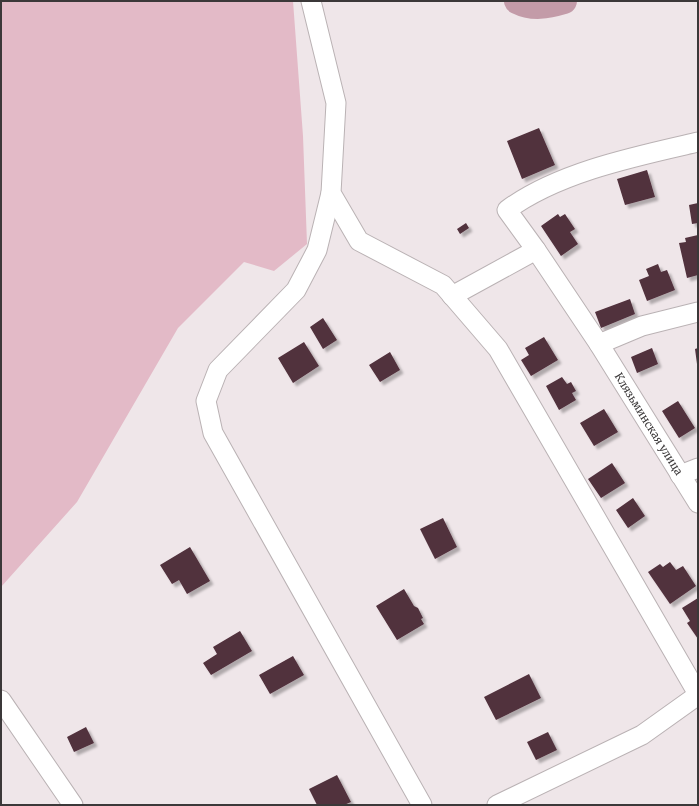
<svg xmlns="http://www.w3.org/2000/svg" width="699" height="806" viewBox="0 0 699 806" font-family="Merriweather,serif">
<defs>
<filter id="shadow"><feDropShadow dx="3.5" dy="3.5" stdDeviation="1" flood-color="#0004"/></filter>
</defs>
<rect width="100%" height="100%" fill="#efe6e9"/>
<path fill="#e3bac7" d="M1,1h292l10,135 4,108 -33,27 -30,-9 -66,66 -101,174 -76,85z"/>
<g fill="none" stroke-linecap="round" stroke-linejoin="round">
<path stroke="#c39ba8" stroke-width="26" d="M517,1c16,8 30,5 47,0"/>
</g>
<path fill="#51303c" filter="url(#shadow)" d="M539,128l16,37 -33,14 -15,-38z
M647,170l8,27 -30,8 -8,-26z
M698,203v20l-6,1 -3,-19z
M558,214l2,3 5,-3 10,15 -5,3 8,12 -17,12 -20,-30z
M466,223l3,5 -9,6 -3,-5z
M698,235v40l-11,3 -8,-35 7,-1 -1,-4z
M658,264l3,8 6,-2 8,20 -28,11 -8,-21 10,-4 -3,-7z
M630,299l5,15 -34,14 -6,-16z
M323,318l14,22 -14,9 -13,-22z
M544,337l14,23 -27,16 -10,-16 8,-5 -4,-7z
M304,342l15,24 -26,17 -15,-25z
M652,348l6,16 -21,9 -6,-16z
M698,348v16h-1l-2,-15z
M390,352l10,18 -20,12 -11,-17z
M562,377l5,7 4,-2 5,9 -4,2 4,7 -17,10 -13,-24z
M678,401l17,27 -16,10 -17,-27z
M604,409l14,23 -24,14 -14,-23z
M612,463l13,20 -24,15 -13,-19z
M633,498l12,18 -17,12 -12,-18z
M443,518l14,29 -22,12 -15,-30z
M190,547l20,34 -23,13 -8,-14 -7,4 -12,-19z
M670,562l6,8 7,-4 13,20 -26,18 -22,-32 12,-8 3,3z
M404,589l10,17 4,2 5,10 -2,1 3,5 -27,16 -21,-34z
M698,598v41l-11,-16 3,-2 -8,-13z
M240,631l12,20 -41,24 -8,-12 14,-9 -4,-7z
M293,656l11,19 -34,19 -11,-19z
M529,674l12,24 -45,22 -12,-23z
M86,727l8,16 -20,9 -7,-15z
M548,732l9,18 -21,10 -9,-18z
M337,775l14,27 -7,3h-27l-8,-16z"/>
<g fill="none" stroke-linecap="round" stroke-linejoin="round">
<defs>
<g id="minor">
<path d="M311,1l25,102 -5,90 28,48 84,44 55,64 200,345"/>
<path d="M331,193l-14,57 -21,40 -78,80 -12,31 7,32 209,372"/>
<path d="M536,250l-29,-40c51,-38 130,-54 191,-68"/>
<path id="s1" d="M452,296l84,-46 63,94 99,159"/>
<path d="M599,344l43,-18 56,-14"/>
<path d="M680,475l18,-7"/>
<path d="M1,700l72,105"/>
<path d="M497,805l145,-70 56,-40"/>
</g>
</defs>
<use href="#minor" stroke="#bab2b4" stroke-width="21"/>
<use href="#minor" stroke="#fff" stroke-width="19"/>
</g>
<g text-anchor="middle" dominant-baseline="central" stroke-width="4" stroke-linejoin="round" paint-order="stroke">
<g font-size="11" fill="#3b3839" stroke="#fcf3f6">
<text stroke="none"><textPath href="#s1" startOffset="303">Клязьминская улица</textPath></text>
</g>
</g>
<rect width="699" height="806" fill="none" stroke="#3b3839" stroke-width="4"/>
</svg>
